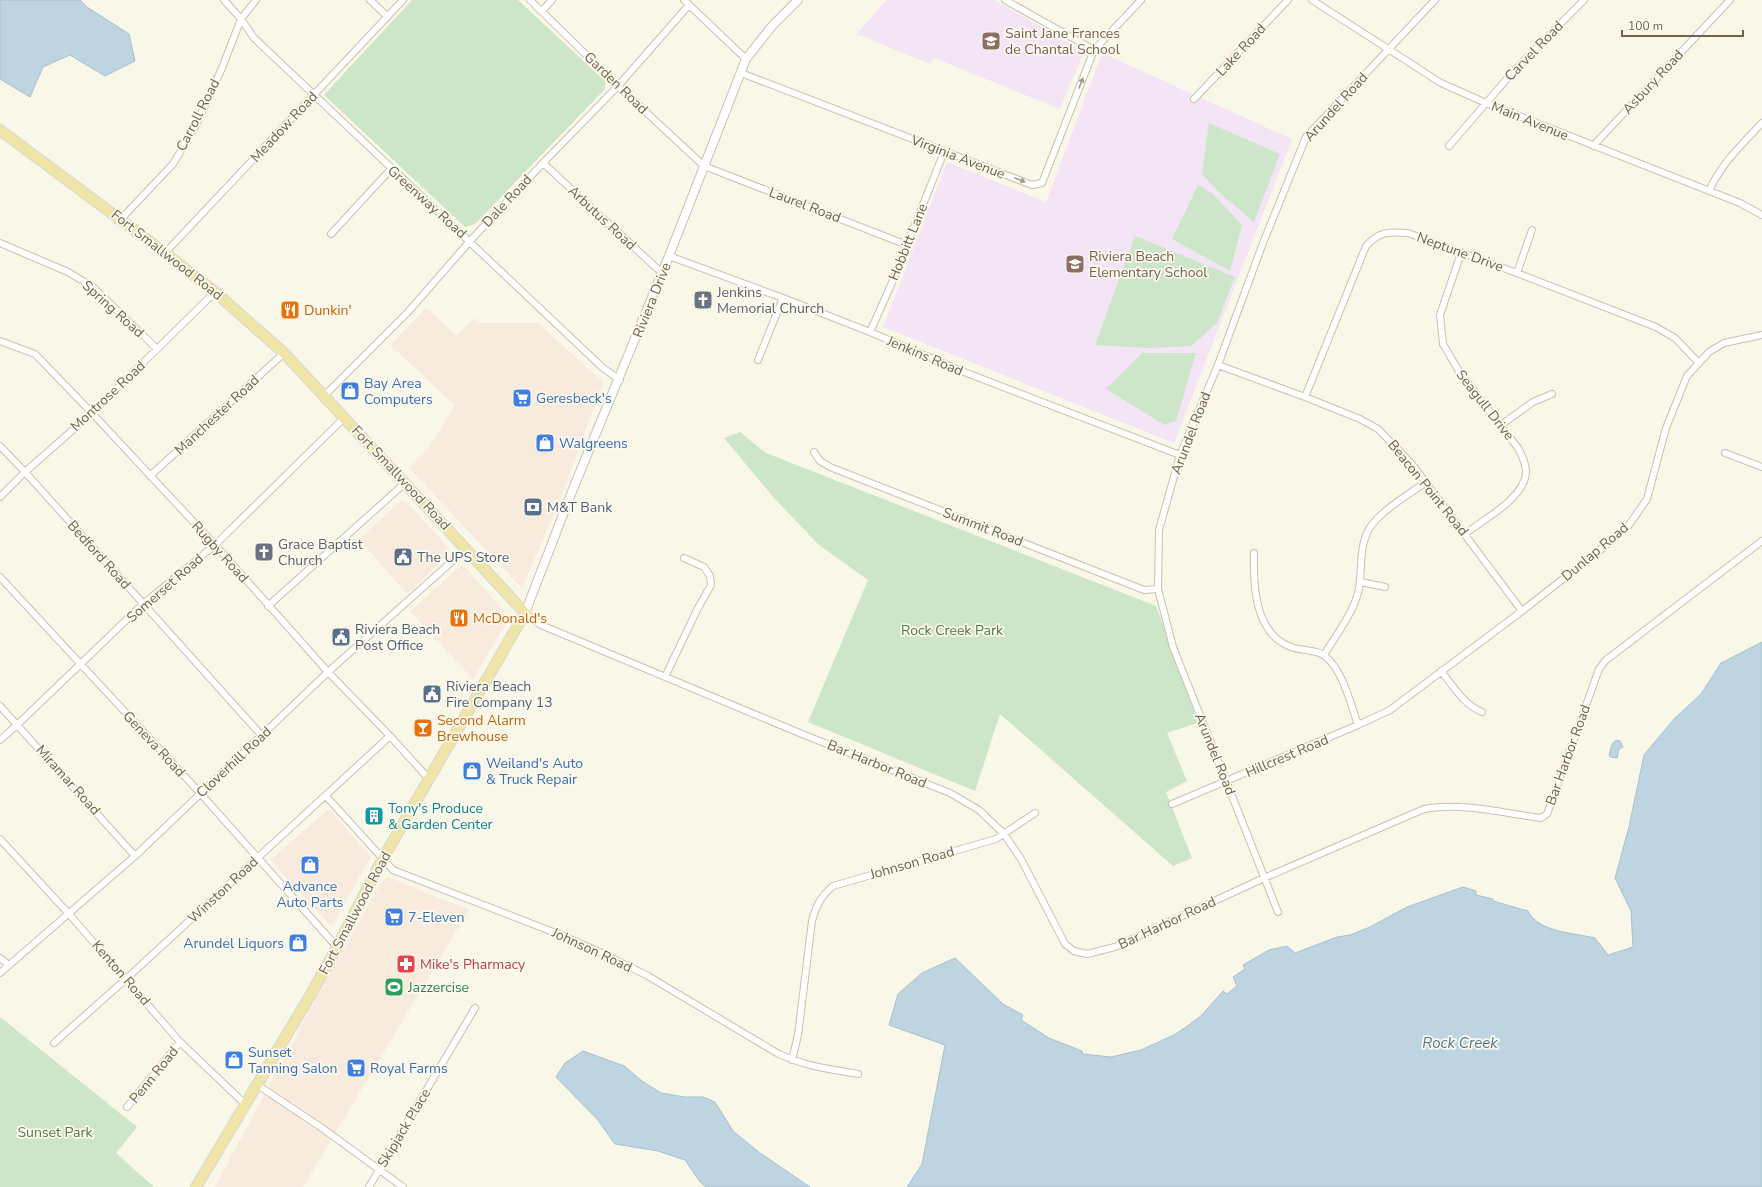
<svg xmlns="http://www.w3.org/2000/svg" width="1762" height="1187" viewBox="0 0 1762 1187" font-family="'Nunito Sans',sans-serif">
<rect width="100%" height="100%" fill="#f9f7e8"/>
<path fill="#f8ebdd" d="M426,308l31,28 17,-18 6,5h58l65,59 -39,108 -42,98 -113,-120 20,-20 26,-43 -65,-60z
M400,501l6,1 41,44 1,4 -2,7 -39,37 -48,-55z
M461,566l4,1 38,43 5,10 -35,59 -63,-68z
M329,809l42,48 -40,69 -61,-66z
M388,877l81,33 -166,277h-88l117,-218 50,-88z"/>
<path fill="#f3e4f6" d="M886,0h108l85,49 3,8 -22,52 -126,-51 -4,6 -73,-30z
M1102,53l190,86 -118,304 -291,-116 64,-165 99,40z"/>
<path fill="#cde5c8" d="M412,0h106l87,81v8l-130,135 -10,3 -141,-132z
M1209,123l71,31 -26,68 -32,-27 -20,-21z
M1198,185l15,9 29,31 -12,46 -58,-32z
M1135,236l100,41 -18,46 -26,23 -42,2 -54,-3z
M1142,353h54l-20,68 -11,4 -59,-36z
M740,432l26,21 390,153 44,116 -33,11 20,48 -21,11 26,66 -19,8 -173,-152 -25,77 -167,-69 60,-142 -49,-35 -45,-47 -50,-60z
M0,1017l137,110 -21,26 38,34h-154z"/>
<path fill="#bfd4e1" stroke="#a6c1d1" d="M0,0h80l7,7 42,27 6,27 -30,15 -35,-21 -27,12 -13,30 -30,-18z
M1762,642v545h-855l15,-23 23,-119 -56,-20 9,-31 24,-21 33,-15 48,46 20,11 -2,5 28,18 33,13 1,3 28,3 30,-7 33,-15 12,-8 15,-11 22,-25 4,3 10,-8 -4,-9 12,-8 -2,-4 26,-15 18,-4 8,7 42,-16 13,-2 20,-8 37,-20 56,-20 13,4v4l17,4v2l35,10c10,21 46,22 67,27l13,17 25,-8 -2,-36 -16,-33 14,-51 15,-72 30,-36 27,-25 20,-31z
M1616,740l4,1 3,6 -4,2 -2,9 -7,-1 -1,-2 3,-11z
M583,1051l41,15 18,15 19,12 24,4h18l12,5 18,29 27,22 50,34h-104l-6,-5 -15,-22 -27,-9 -43,-7 -18,-25 -41,-42 9,-14z"/>
<g fill="none" stroke-linecap="round" stroke-linejoin="round">
<defs>
<path id="minor" d="M224,0l17,19 13,19 349,330 17,12
M370,0l17,16
M530,0l88,86 86,80 203,79
M684,0l62,59
M1005,0l89,50
M1312,0l129,83 45,20 254,100 22,12
M542,11l10,-11
M741,73l291,112 10,-2 52,-133 47,-50
M1194,99l94,-99
M1449,146l63,-73 72,-73
M1593,146l137,-146
M543,163l119,110
M1709,191c12,-27 33,-47 53,-68
M121,219l52,-55 22,-37 27,-59 19,-49 15,-19
M331,234l60,-65
M0,243l68,29 25,15 64,62
M165,253l238,-253
M1461,253l-21,62 3,29 17,29 58,75c4,8 8,15 8,24 -1,26 -42,47 -61,62
M669,256l114,42 87,34 89,38 221,85
M1517,273l15,-43
M870,332l21,-47 53,-133
M0,341l35,13 57,59 123,132 113,127 62,64 39,43
M758,360l25,-62
M1218,365l87,32 55,22 18,10 33,34 111,148
M324,396l84,-84 62,-71 73,-78 75,-77 71,-81
M1305,397l61,-151c14,-15 22,-14 42,-13l109,40 139,54 19,11 23,24
M1501,425l32,-23 19,-8
M0,446l25,26 237,264
M814,452l6,9 10,6 314,123 14,-1
M1725,453l37,14
M150,476l134,-123
M0,497l25,-25 67,-59 123,-121
M1254,553c-1,33 1,81 37,94 10,4 27,2 35,10 17,14 25,48 32,68
M0,577l201,217 136,153
M1361,582l24,5
M268,606l137,-123
M525,613l16,12 261,109 148,59 29,17 25,24 17,25 44,85 9,7 13,3 28,-7 149,-69 160,-69c39,-7 78,4 117,9l6,-4 52,-145 7,-9 156,-119
M1324,655c12,-20 28,-40 34,-62 5,-20 0,-45 11,-64 11,-18 39,-34 57,-47
M1441,671c12,15 22,33 41,41
M665,677l33,-69 13,-23 -1,-9 -6,-9 -20,-9
M0,706l135,150
M0,740l18,-16 125,-120 72,-59 130,-128
M326,796l67,74 168,65 43,19 44,22 129,77c26,13 53,16 81,21
M1172,804l186,-79 32,-15 132,-99 82,-64 25,-22 18,-26 19,-71 21,-52 22,-24 15,-9 38,-8
M0,839l69,75 111,128 65,62
M1278,912l-105,-265 -15,-58 1,-59 21,-75 38,-90 45,-122 43,-106 129,-137
M0,958l9,7
M0,973l135,-117 193,-184 138,-123
M54,1043l72,-64 264,-243
M792,1060l6,-25 14,-114c4,-15 9,-25 21,-35l163,-47 39,-26
M256,1084l66,44 81,59
M127,1107l53,-65
M369,1187l106,-179"/>
<path id="tertiary" d="M525,613l48,-124 96,-233 77,-197 26,-33 26,-26"/>
<path id="primary" d="M0,130l165,123 50,39 69,61 241,260 -143,247 -45,87 -27,49 -114,191"/>
</defs>
<use href="#minor" stroke="#cac1af" stroke-width="8"/>
<use href="#tertiary" stroke="#cac1af" stroke-width="10"/>
<use href="#primary" stroke="#dad6d1" stroke-width="12"/>
<use href="#minor" stroke="#fff" stroke-width="6"/>
<use href="#tertiary" stroke="#fff" stroke-width="8"/>
<use href="#primary" stroke="#efe5a9" stroke-width="10"/>
</g>
<defs><path id="oneway-solid" d="M-6-.8H1V-3.2L6.5 0L1 3.2V.8H-6Z"/></defs>
<g fill="#a2998d">
<use href="#oneway-solid" transform="translate(1081 83) rotate(-69)"/>
<use href="#oneway-solid" transform="translate(1020 180) rotate(21)"/>
</g>
<defs>
<symbol id="school-square" viewBox="-11 -11 22 22"><rect x="-9" y="-9" width="18" height="18" rx="4" fill="#8d6e63" stroke="#fdfaee"/><path d="M0-5L7-2L0 1L-7-2ZM-4 1L0 2.5L4 1V4Q0 6-4 4Z" fill="#fff"/></symbol>
<symbol id="church-square" viewBox="-11 -11 22 22"><rect x="-9" y="-9" width="18" height="18" rx="4" fill="#6b7280" stroke="#fdfaee"/><path d="M-1.2-6h2.4v3.5h3.3v2.4h-3.3V6h-2.4V-.1h-3.3v-2.4h3.3Z" fill="#fff"/></symbol>
<symbol id="restaurant-square" viewBox="-11 -11 22 22"><rect x="-9" y="-9" width="18" height="18" rx="4" fill="#e8710a" stroke="#fdfaee"/><path d="M-5-6h1v4h1v-4h1v4h1v-4h1v5L-1.5 .5V6h-2V.5L-5-1ZM5-6V6H3V1.5H1.5Q1.5-4 5-6Z" fill="#fff"/></symbol>
<symbol id="shop-square" viewBox="-11 -11 22 22"><rect x="-9" y="-9" width="18" height="18" rx="4" fill="#3f7fe0" stroke="#fdfaee"/><path d="M-5-2.5h2.3a2.7 3.5 0 0 1 5.4 0H5L5.5 6h-11ZM-1.5-2.5h3a1.5 2.3 0 0 0-3 0Z" fill="#fff"/></symbol>
<symbol id="supermarket-square" viewBox="-11 -11 22 22"><rect x="-9" y="-9" width="18" height="18" rx="4" fill="#3f7fe0" stroke="#fdfaee"/><path d="M-6-5.5h2.5l.6 2H6L4.5 2H-2.5L-4.4-4H-6ZM-1.5 3.2a1.3 1.3 0 1 0 .1 0ZM3 3.2a1.3 1.3 0 1 0 .1 0Z" fill="#fff"/></symbol>
<symbol id="bank-square" viewBox="-11 -11 22 22"><rect x="-9" y="-9" width="18" height="18" rx="4" fill="#5c6f8a" stroke="#fdfaee"/><path d="M-6-4H6V4H-6ZM0-2.3a2.3 2.3 0 1 0 0 4.6a2.3 2.3 0 1 0 0-4.6Z" fill="#fff"/></symbol>
<symbol id="civic-square" viewBox="-11 -11 22 22"><rect x="-9" y="-9" width="18" height="18" rx="4" fill="#5c6f8a" stroke="#fdfaee"/><path d="M-.6-6.5H3V-4.5H.6V-3L4-1V1h2V6H-6V1h2V-1L-.6-3ZM-1.2 2.5V6h2.4V2.5Z" fill="#fff"/></symbol>
<symbol id="bar-square" viewBox="-11 -11 22 22"><rect x="-9" y="-9" width="18" height="18" rx="4" fill="#e8710a" stroke="#fdfaee"/><path d="M-6-5H6L.8 .8V4.5H3.5V6h-7V4.5H-.8V.8Z" fill="#fff"/></symbol>
<symbol id="building-square" viewBox="-11 -11 22 22"><rect x="-9" y="-9" width="18" height="18" rx="4" fill="#0f9aa8" stroke="#fdfaee"/><path d="M-4-6H4V6H1V3H-1V6H-4ZM-2.5-4.3h1.7v1.8h-1.7ZM.8-4.3h1.7v1.8H.8ZM-2.5-1h1.7V.8h-1.7ZM.8-1h1.7V.8H.8Z" fill="#fff"/></symbol>
<symbol id="pharmacy-square" viewBox="-11 -11 22 22"><rect x="-9" y="-9" width="18" height="18" rx="4" fill="#e0444e" stroke="#fdfaee"/><path d="M-2-6h4v4h4v4h-4v4h-4v-4h-4v-4h4Z" fill="#fff"/></symbol>
<symbol id="stadium-square" viewBox="-11 -11 22 22"><rect x="-9" y="-9" width="18" height="18" rx="4" fill="#2e9e5b" stroke="#fdfaee"/><path d="M0-5a6.5 5 0 1 0 0 10a6.5 5 0 1 0 0-10ZM-3.5-1.8h7v3.6h-7Z" fill="#fff"/></symbol>
</defs>
<g fill-rule="evenodd">
<use href="#school-square" x="980" y="30" width="22" height="22"/>
<use href="#school-square" x="1064" y="253" width="22" height="22"/>
<use href="#church-square" x="692" y="289" width="22" height="22"/>
<use href="#restaurant-square" x="279" y="299" width="22" height="22"/>
<use href="#shop-square" x="339" y="380" width="22" height="22"/>
<use href="#supermarket-square" x="511" y="387" width="22" height="22"/>
<use href="#shop-square" x="534" y="432" width="22" height="22"/>
<use href="#bank-square" x="522" y="496" width="22" height="22"/>
<use href="#church-square" x="253" y="541" width="22" height="22"/>
<use href="#civic-square" x="392" y="546" width="22" height="22"/>
<use href="#restaurant-square" x="448" y="607" width="22" height="22"/>
<use href="#civic-square" x="330" y="626" width="22" height="22"/>
<use href="#civic-square" x="421" y="683" width="22" height="22"/>
<use href="#bar-square" x="412" y="717" width="22" height="22"/>
<use href="#shop-square" x="461" y="760" width="22" height="22"/>
<use href="#building-square" x="363" y="805" width="22" height="22"/>
<use href="#shop-square" x="299" y="854" width="22" height="22"/>
<use href="#supermarket-square" x="383" y="906" width="22" height="22"/>
<use href="#shop-square" x="287" y="932" width="22" height="22"/>
<use href="#pharmacy-square" x="395" y="953" width="22" height="22"/>
<use href="#stadium-square" x="383" y="976" width="22" height="22"/>
<use href="#shop-square" x="223" y="1049" width="22" height="22"/>
<use href="#supermarket-square" x="345" y="1057" width="22" height="22"/>
</g>
<g text-anchor="middle" dominant-baseline="central" stroke-width="3.5" stroke-linejoin="round" paint-order="stroke">
<g font-size="14" fill="#785e54" stroke="#fdfaee" text-anchor="start">
<text x="1005" y="33">Saint Jane Frances<tspan x="1005" dy="16">de Chantal School</tspan></text>
<text x="1089" y="256">Riviera Beach<tspan x="1089" dy="16">Elementary School</tspan></text>
</g>
<g font-size="14" fill="#70624f" stroke="#fdfaee">
<text transform="translate(1241 50) rotate(-47)">Lake Road</text>
<text transform="translate(1534 51) rotate(-46)">Carvel Road</text>
<text transform="translate(1653 82) rotate(-47)">Asbury Road</text>
<text transform="translate(616 83) rotate(44)">Garden Road</text>
<text transform="translate(1336 107) rotate(-48)">Arundel Road</text>
<text transform="translate(198 115) rotate(-63)">Carroll Road</text>
<text transform="translate(1530 121) rotate(22)">Main Avenue</text>
<text transform="translate(284 127) rotate(-47)">Meadow Road</text>
<text transform="translate(958 157) rotate(21)">Virginia Avenue</text>
<text transform="translate(507 201) rotate(-47)">Dale Road</text>
<text transform="translate(427 202) rotate(42)">Greenway Road</text>
<text transform="translate(805 205) rotate(21)">Laurel Road</text>
<text transform="translate(602 218) rotate(43)">Arbutus Road</text>
<text transform="translate(908 242) rotate(-68)">Hobbitt Lane</text>
<text transform="translate(1460 252) rotate(20)">Neptune Drive</text>
<text transform="translate(167 255) rotate(38)">Fort Smallwood Road</text>
<text transform="translate(652 300) rotate(-68)">Riviera Drive</text>
<text transform="translate(113 309) rotate(42)">Spring Road</text>
<text transform="translate(925 356) rotate(23)">Jenkins Road</text>
<text transform="translate(108 396) rotate(-43)">Montrose Road</text>
<text transform="translate(1485 405) rotate(52)">Seagull Drive</text>
<text transform="translate(217 415) rotate(-43)">Manchester Road</text>
<text transform="translate(1191 433) rotate(-69)">Arundel Road</text>
<text transform="translate(401 478) rotate(47)">Fort Smallwood Road</text>
<text transform="translate(1428 488) rotate(51)">Beacon Point Road</text>
<text transform="translate(983 527) rotate(21)">Summit Road</text>
<text transform="translate(220 552) rotate(48)">Rugby Road</text>
<text transform="translate(1595 552) rotate(-40)">Dunlap Road</text>
<text transform="translate(99 555) rotate(48)">Bedford Road</text>
<text transform="translate(165 588) rotate(-41)">Somerset Road</text>
<text transform="translate(154 744) rotate(47)">Geneva Road</text>
<text transform="translate(1215 754) rotate(68)">Arundel Road</text>
<text transform="translate(1568 755) rotate(-70)">Bar Harbor Road</text>
<text transform="translate(1287 756) rotate(-23)">Hillcrest Road</text>
<text transform="translate(234 762) rotate(-43)">Cloverhill Road</text>
<text transform="translate(877 764) rotate(22)">Bar Harbor Road</text>
<text transform="translate(68 780) rotate(48)">Miramar Road</text>
<text transform="translate(912 863) rotate(-16)">Johnson Road</text>
<text transform="translate(223 890) rotate(-43)">Winston Road</text>
<text transform="translate(355 913) rotate(-62)">Fort Smallwood Road</text>
<text transform="translate(1167 923) rotate(-25)">Bar Harbor Road</text>
<text transform="translate(592 950) rotate(25)">Johnson Road</text>
<text transform="translate(121 973) rotate(49)">Kenton Road</text>
<text transform="translate(154 1075) rotate(-51)">Penn Road</text>
<text transform="translate(404 1128) rotate(-59)">Skipjack Place</text>
</g>
<g font-size="14" fill="#5b616d" stroke="#fdfaee" text-anchor="start">
<text x="717" y="292">Jenkins<tspan x="717" dy="16">Memorial Church</tspan></text>
<text x="278" y="544">Grace Baptist<tspan x="278" dy="16">Church</tspan></text>
</g>
<g font-size="14" fill="#c56008" stroke="#fdfaee" text-anchor="start">
<text x="304" y="310">Dunkin'</text>
<text x="473" y="618">McDonald's</text>
<text x="437" y="720">Second Alarm<tspan x="437" dy="16">Brewhouse</tspan></text>
</g>
<g font-size="14" fill="#366cbe" stroke="#fdfaee" text-anchor="start">
<text x="364" y="383">Bay Area<tspan x="364" dy="16">Computers</tspan></text>
<text x="536" y="398">Geresbeck's</text>
<text x="559" y="443">Walgreens</text>
<text x="486" y="763">Weiland's Auto<tspan x="486" dy="16">&amp; Truck Repair</tspan></text>
<text x="310" y="886" text-anchor="middle">Advance<tspan x="310" dy="16">Auto Parts</tspan></text>
<text x="408" y="917">7-Eleven</text>
<text x="284" y="943" text-anchor="end">Arundel Liquors</text>
<text x="248" y="1052">Sunset<tspan x="248" dy="16">Tanning Salon</tspan></text>
<text x="370" y="1068">Royal Farms</text>
</g>
<g font-size="14" fill="#4e5e75" stroke="#fdfaee" text-anchor="start">
<text x="547" y="507">M&amp;T Bank</text>
<text x="417" y="557">The UPS Store</text>
<text x="355" y="629">Riviera Beach<tspan x="355" dy="16">Post Office</tspan></text>
<text x="446" y="686">Riviera Beach<tspan x="446" dy="16">Fire Company 13</tspan></text>
</g>
<g font-size="14" fill="#4f7a4c" stroke="#fdfaee">
<text x="952" y="630">Rock Creek Park</text>
<text x="55" y="1132">Sunset Park</text>
</g>
<g font-size="14" fill="#0d838f" stroke="#fdfaee" text-anchor="start">
<text x="388" y="808">Tony's Produce<tspan x="388" dy="16">&amp; Garden Center</tspan></text>
</g>
<g font-size="14" fill="#be3a42" stroke="#fdfaee" text-anchor="start">
<text x="420" y="964">Mike's Pharmacy</text>
</g>
<g font-size="14" fill="#27864d" stroke="#fdfaee" text-anchor="start">
<text x="408" y="987">Jazzercise</text>
</g>
<g font-size="15" font-style="italic" fill="#53778d" stroke="#fdfaee">
<text x="1460" y="1043">Rock Creek</text>
</g>
</g>
<path d="M1622 30v6h121v-6" fill="none" stroke="#70624f" stroke-width="2"/>
<text x="1628" y="30" font-size="12" fill="#70624f" stroke="#fdfaee" stroke-width="3" paint-order="stroke">100 m</text>
</svg>
